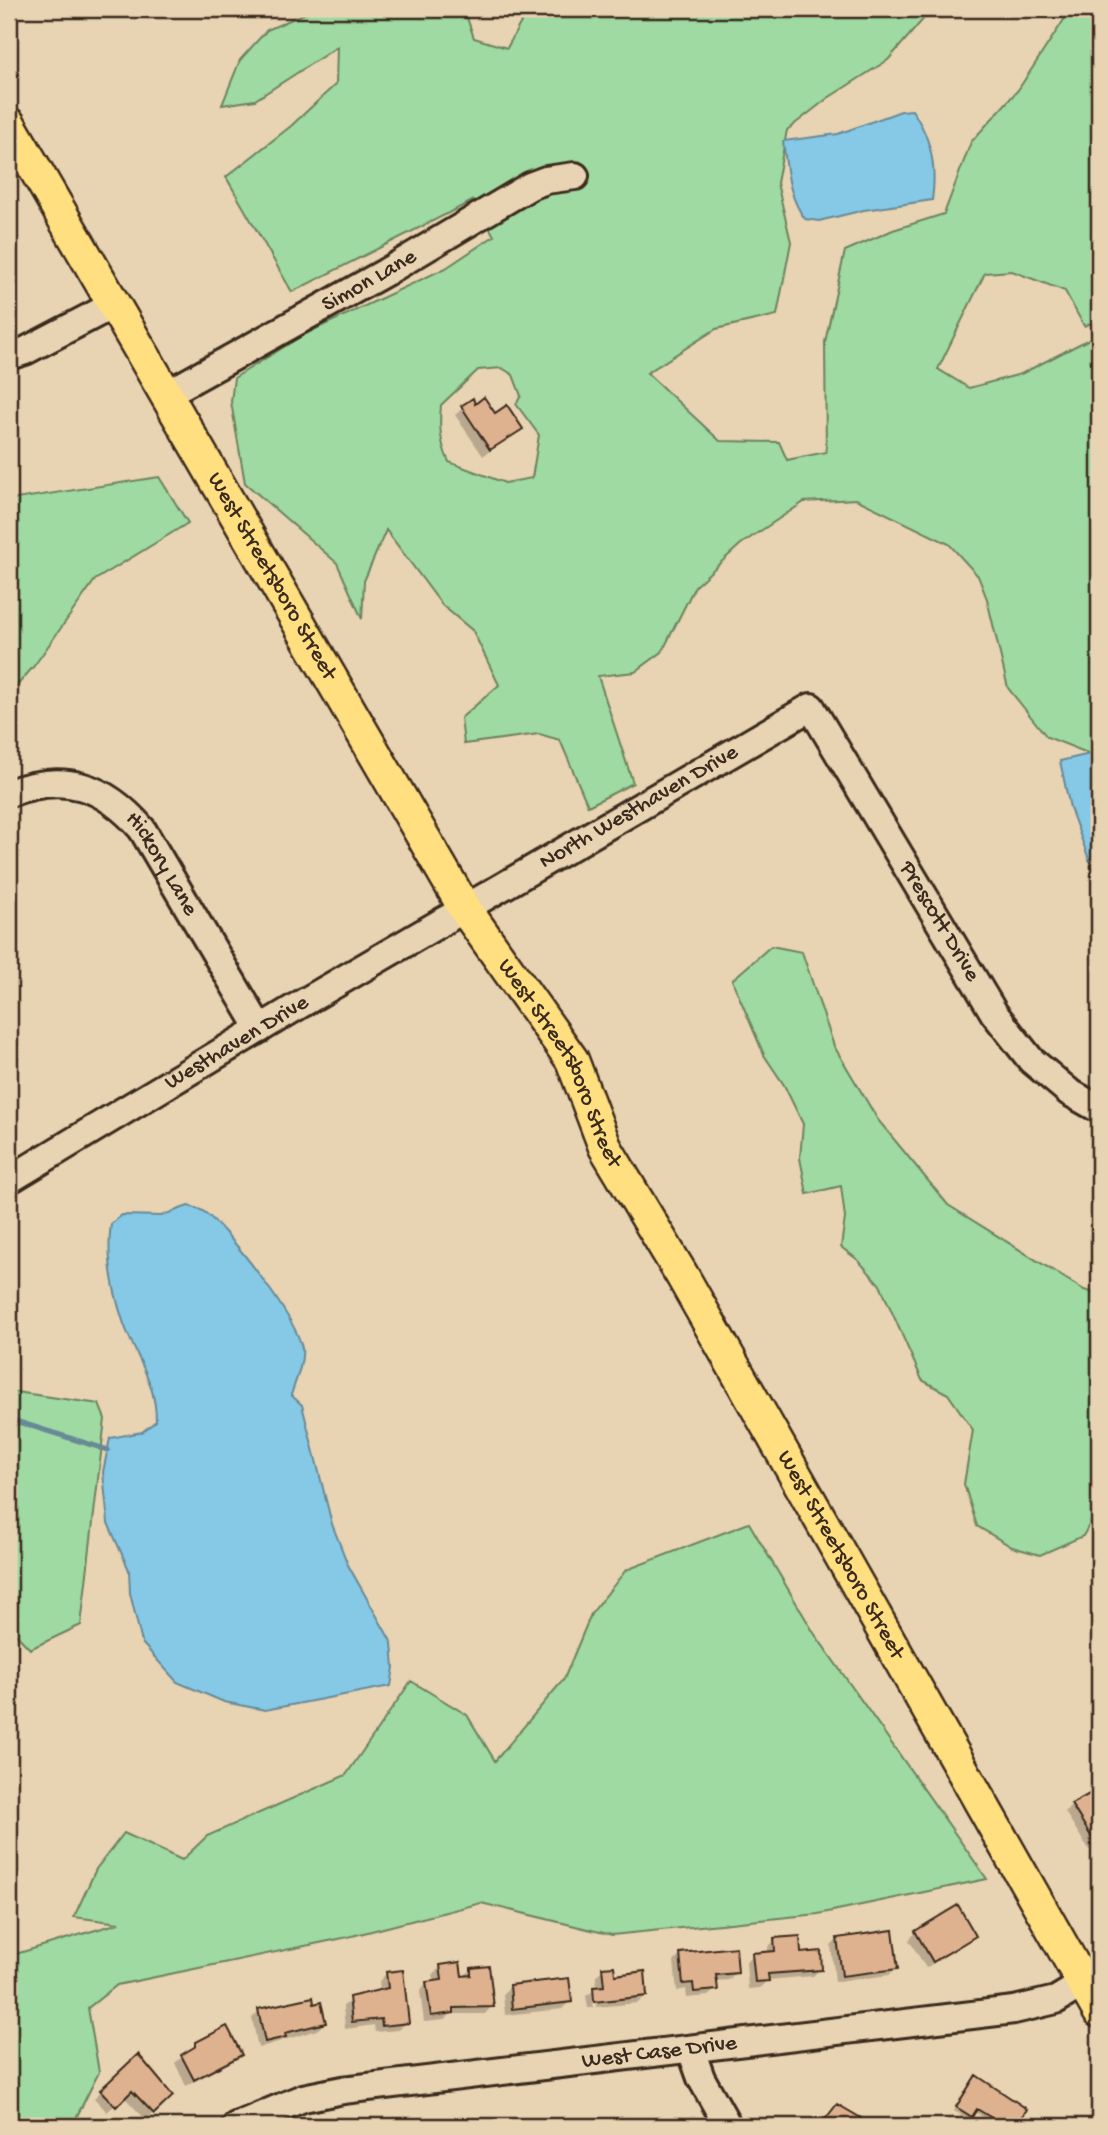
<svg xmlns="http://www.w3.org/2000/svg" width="1108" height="2135" viewBox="0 0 1108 2135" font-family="'Gochi Hand',sans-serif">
<rect width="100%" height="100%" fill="#e8d3b2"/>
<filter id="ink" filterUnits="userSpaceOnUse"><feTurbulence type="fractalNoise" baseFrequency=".0143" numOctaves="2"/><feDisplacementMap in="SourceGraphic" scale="14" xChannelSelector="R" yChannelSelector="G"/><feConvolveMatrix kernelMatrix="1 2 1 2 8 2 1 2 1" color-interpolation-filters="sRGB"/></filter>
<g filter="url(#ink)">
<path fill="#9edaa1" stroke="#6c8260" stroke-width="2" fill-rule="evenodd" d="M309,9h155l10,29 33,10 21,-39h404l-44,51 -60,38 -41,32 -10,53 14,59 -14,73 -61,14 -69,44 73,68 59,1 8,18 39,-8 -1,-110 20,-91 48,-21 51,-16 27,-72 47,-52 53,-81h28v311l-15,6 -19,-35 -53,-20 -27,2 -47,96 31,19 52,-14 78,-40v420h-9l-43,-17 -39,-49 -21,-89 -9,-23 -29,-32 -93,-45 -52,3 -63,42 -46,42 -33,66 -27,20 -37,4 35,107 -45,23 -28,-66 -21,-6 -75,10 -3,-26 38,-33 -26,-54 -31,-26 -56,-75 -22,51 -2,38 -25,-56 -92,-80 -14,-81 3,-24 69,-43 143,-67 48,-32 -20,-36 -182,92 -66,-115 65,-51 45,-42 1,-37 -82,53 -33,5 18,-45 27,-30 41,-18zM502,368l11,7 8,21 -5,8 23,31 -7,43 -27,5 -56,-21c-9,-19 -10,-36 -8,-57l37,-35z
M159,477l29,46 -93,57 -61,86 -25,29v-195z
M771,946l31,6 32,94 44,74 70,85 136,85 15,4v195l-3,2 -3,27 -10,18 -43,19 -28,-8 -35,-21 -13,-42 9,-54 -25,-36 -26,-14 -42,-95 -22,-25 -17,-13 4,-29 -4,-32 -34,8 -7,-36 3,-34 -19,-39 -20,-30 -32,-75z
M9,1391l90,13 6,15 -24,206 -51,24 -21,-22z
M749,1523l65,110 173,246 -169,35 -206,21 -131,-32 -133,34 -231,48 -29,23 11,64 -27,54h-63v-170l110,-33 -45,-6 22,-48 28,-36 58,27 25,-24 139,-61 65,-94 56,34 28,46 69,-82 27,-65 35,-44z"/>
<path fill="#85c9e6" stroke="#678996" stroke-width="2" d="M912,110c19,27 25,57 20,90l-68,10 -45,11 -14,-2c-17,-23 -18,-50 -22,-78l55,-7 63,-23z
M1090,754h9v132l-29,-78 -10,-47z
M188,1206c5,1 11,3 15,5 25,18 93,107 99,137 2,14 -7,34 -11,47l11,10 30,119 16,41 44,78 2,24 -3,19 -126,24 -41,-8 -47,-20 -35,-39 -12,-50 -1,-23 -21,-47 -5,-51 7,-34 32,-6 14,-11c0,-40 -19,-61 -32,-97 -11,-32 -18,-66 -13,-100l11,-9 39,1z"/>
<path fill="#0003" d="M473,407l21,8 26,13 -37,28 -28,-41 8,-7z
M1099,1793v51l-10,6 -24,-38 7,-7z
M916,1932l58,4 -48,32 -17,-28z
M838,1939l58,29 -7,7 -54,7 -4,-36z
M775,1940l45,29 -7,7 -46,4 -7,8 -12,1 -2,-27 7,-7 15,-1v-7z
M681,1954l55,18 -7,8 -14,1 1,8 -8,7 -21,2 -1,-9 -9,2 -3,-29z
M441,1967l20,11 10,-8 21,36 -7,8h-34l-6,6 -21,2 -4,-31 7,-8h8l-2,-9z
M603,1969l10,7 33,19 -8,8 -41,4 -2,-14h-3l1,15h-5l-2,-12 11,-7 -1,-13z
M386,1974l21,48 -8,8 -24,2 -1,-7 -29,4 -2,-23 19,-13 18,-2 -1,-10z
M510,1986l60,15 -8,8 -57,6 -2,-21z
M313,2006l12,17 -8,7 -59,18 -6,-30 7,-7z
M197,2044l43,11 -8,7 -46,24 -11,-23z
M138,2056l32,40 -24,24 -22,-23 -17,15 -13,-14z
M973,2080l52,29 -10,17h-17l-25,-15 -5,8 -14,-8z
M650,2121l3,5h-13z"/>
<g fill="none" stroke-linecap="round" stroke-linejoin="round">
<path stroke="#678996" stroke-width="5" d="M9,1419l99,31"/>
</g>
<path fill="#deb18f" stroke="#3b2a1e" stroke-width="2" d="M484,397l11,16 12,-8 16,24 -33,21 -29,-44 12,-8 2,6z
M1093,1792l1,3 5,-3v50l-3,2 -25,-40z
M958,1905l18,31 -43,26 -18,-31z
M893,1930l5,39 -56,7 -5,-38z
M800,1936l1,17 20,-2 1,19 -54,4 1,7 -14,1 -3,-29 23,-2 -1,-13z
M736,1947l2,26 -22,2 2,15 -24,2 -1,-9 -10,1 -3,-31z
M460,1962l2,14 9,-1v-7l18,-2 5,41 -40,1v5l-23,3 -5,-34 16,-2 -2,-15z
M614,1966l1,9 30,-4 2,25 -53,6 -1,-15 11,-1 -2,-19z
M403,1970l6,53 -27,3 -1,-7 -29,3 -3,-25 39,-9 -2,-16z
M569,1978l3,24 -60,7 -2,-24z
M313,1997l1,7 7,-2 5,21 -41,10 1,4 -21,5 -7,-33z
M227,2026l15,29 -48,25 -13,-25 15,-9v-4z
M138,2054l35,42 -19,18 -22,-23 -16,16 -16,-17z
M976,2075l51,34 -10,17h-12l-28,-17 -5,8 -16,-10z
M837,2104l24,14 -5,6 2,2h-38z"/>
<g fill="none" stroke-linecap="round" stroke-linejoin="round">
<defs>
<g id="minor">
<path d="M9,356l16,-5 88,-46"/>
<path id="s1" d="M165,395l221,-123 144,-86 16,-6 29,-4"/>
<path id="s2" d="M9,793c55,-21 95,-8 133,36l118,200"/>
<path id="s3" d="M9,1180l292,-176 510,-297 183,306 37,47 38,32 30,17"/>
<path d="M691,2050l10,28 27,48"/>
<path id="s4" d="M236,2126l67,-28 40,-8 671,-80 42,-10 28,-17"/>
</g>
<g id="major">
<path id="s5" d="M9,124l456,785 107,151 33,87 78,130 416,734"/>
</g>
</defs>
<use href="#minor" stroke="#3b2a1e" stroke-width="32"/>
<use href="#major" stroke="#3b2a1e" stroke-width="37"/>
<use href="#minor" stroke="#e8d3b2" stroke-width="26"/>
<use href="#major" stroke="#ffdf80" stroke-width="32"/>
</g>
</g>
<g text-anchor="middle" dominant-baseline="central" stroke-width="5" stroke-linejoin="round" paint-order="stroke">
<g font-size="23" fill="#3b2a1e" stroke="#e8d3b2">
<text stroke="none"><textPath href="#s1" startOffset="234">Simon Lane</textPath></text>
<text stroke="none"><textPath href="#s5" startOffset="523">West Streetsboro Street</textPath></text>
<text stroke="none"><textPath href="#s3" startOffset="732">North Westhaven Drive</textPath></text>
<text stroke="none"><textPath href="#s2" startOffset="189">Hickory Lane</textPath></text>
<text stroke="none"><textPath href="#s3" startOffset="1181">Prescott Drive</textPath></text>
<text stroke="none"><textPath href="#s3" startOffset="266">Westhaven Drive</textPath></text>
<text stroke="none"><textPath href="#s5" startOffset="1090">West Streetsboro Street</textPath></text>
<text stroke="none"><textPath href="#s5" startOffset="1657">West Streetsboro Street</textPath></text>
<text stroke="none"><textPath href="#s4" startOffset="432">West Case Drive</textPath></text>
</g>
</g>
<rect width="1108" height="2135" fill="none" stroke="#e8d3b2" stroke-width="35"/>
<rect x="18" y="18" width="1073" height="2100" fill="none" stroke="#3b2a1e" stroke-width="2.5" filter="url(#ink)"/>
</svg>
